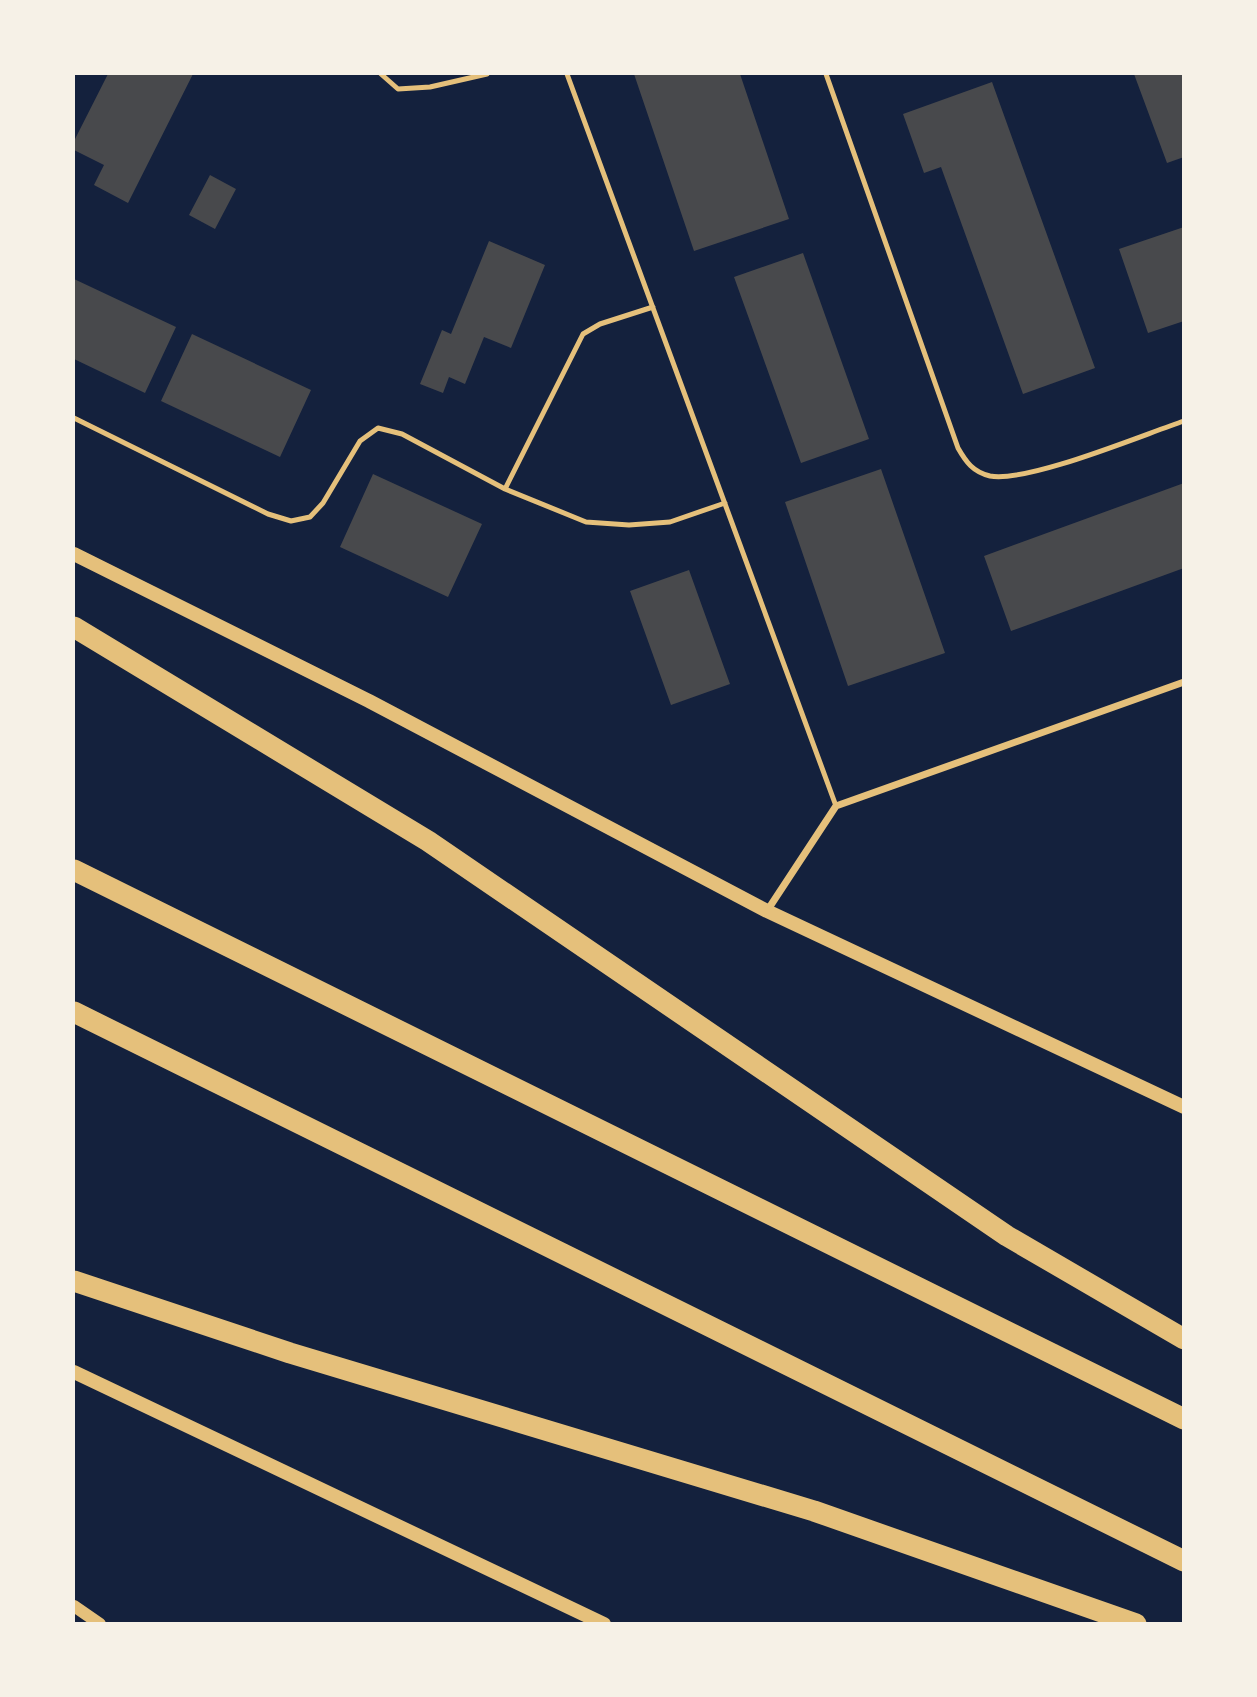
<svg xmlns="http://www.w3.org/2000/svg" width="1257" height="1697" viewBox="0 0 1257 1697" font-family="'Space Grotesk',sans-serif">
<rect width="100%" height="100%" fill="#14213d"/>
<path fill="#48494c" d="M108,74h85l-65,129 -34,-18 10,-20 -30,-15v-9z
M634,74h106l49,145 -95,32z
M1134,74h50v83l-17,6z
M992,82l103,286 -72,26 -82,-227 -17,6 -21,-59z
M210,175l26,14 -21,40 -26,-14z
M1184,227v94l-36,12 -29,-84z
M489,241l56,24 -34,83 -27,-11 -19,47 -16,-7 -6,16 -23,-9 22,-54 9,4z
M803,253l66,186 -68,24 -67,-186z
M74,279l102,48 -31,66 -71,-34z
M192,334l119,56 -31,67 -119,-56z
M881,469l64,184 -97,33 -63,-184z
M373,474l109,50 -34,73 -108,-50z
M1184,483v85l-173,63 -27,-75z
M689,570l41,114 -59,21 -41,-114z"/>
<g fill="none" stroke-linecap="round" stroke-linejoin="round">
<path stroke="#e5c07b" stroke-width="5" d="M381,74l17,15 32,-2 57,-13
M567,74l269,732
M826,74l132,374c8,14 15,24 32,28 38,7 152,-41 194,-55
M74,418l194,96 23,7 19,-4 13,-14 37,-62 18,-13 24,6 103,55 81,33 43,3 41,-3 55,-19
M505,489l78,-155 17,-10 53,-17"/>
<path stroke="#e5c07b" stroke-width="7" d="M767,911l69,-105 348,-124"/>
<path stroke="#e5c07b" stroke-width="12" d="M74,1606l26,18"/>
<path stroke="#e5c07b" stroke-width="14" d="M74,554l295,147 398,210 417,196
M74,1372l530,252"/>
<path stroke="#e5c07b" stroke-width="21" d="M74,627l354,214 579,395 177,103
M74,870l1110,549
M74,1012l1110,549
M74,1281l216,72 524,158 322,113"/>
</g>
<rect width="1257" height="1697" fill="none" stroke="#f6f1e7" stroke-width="150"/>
</svg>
